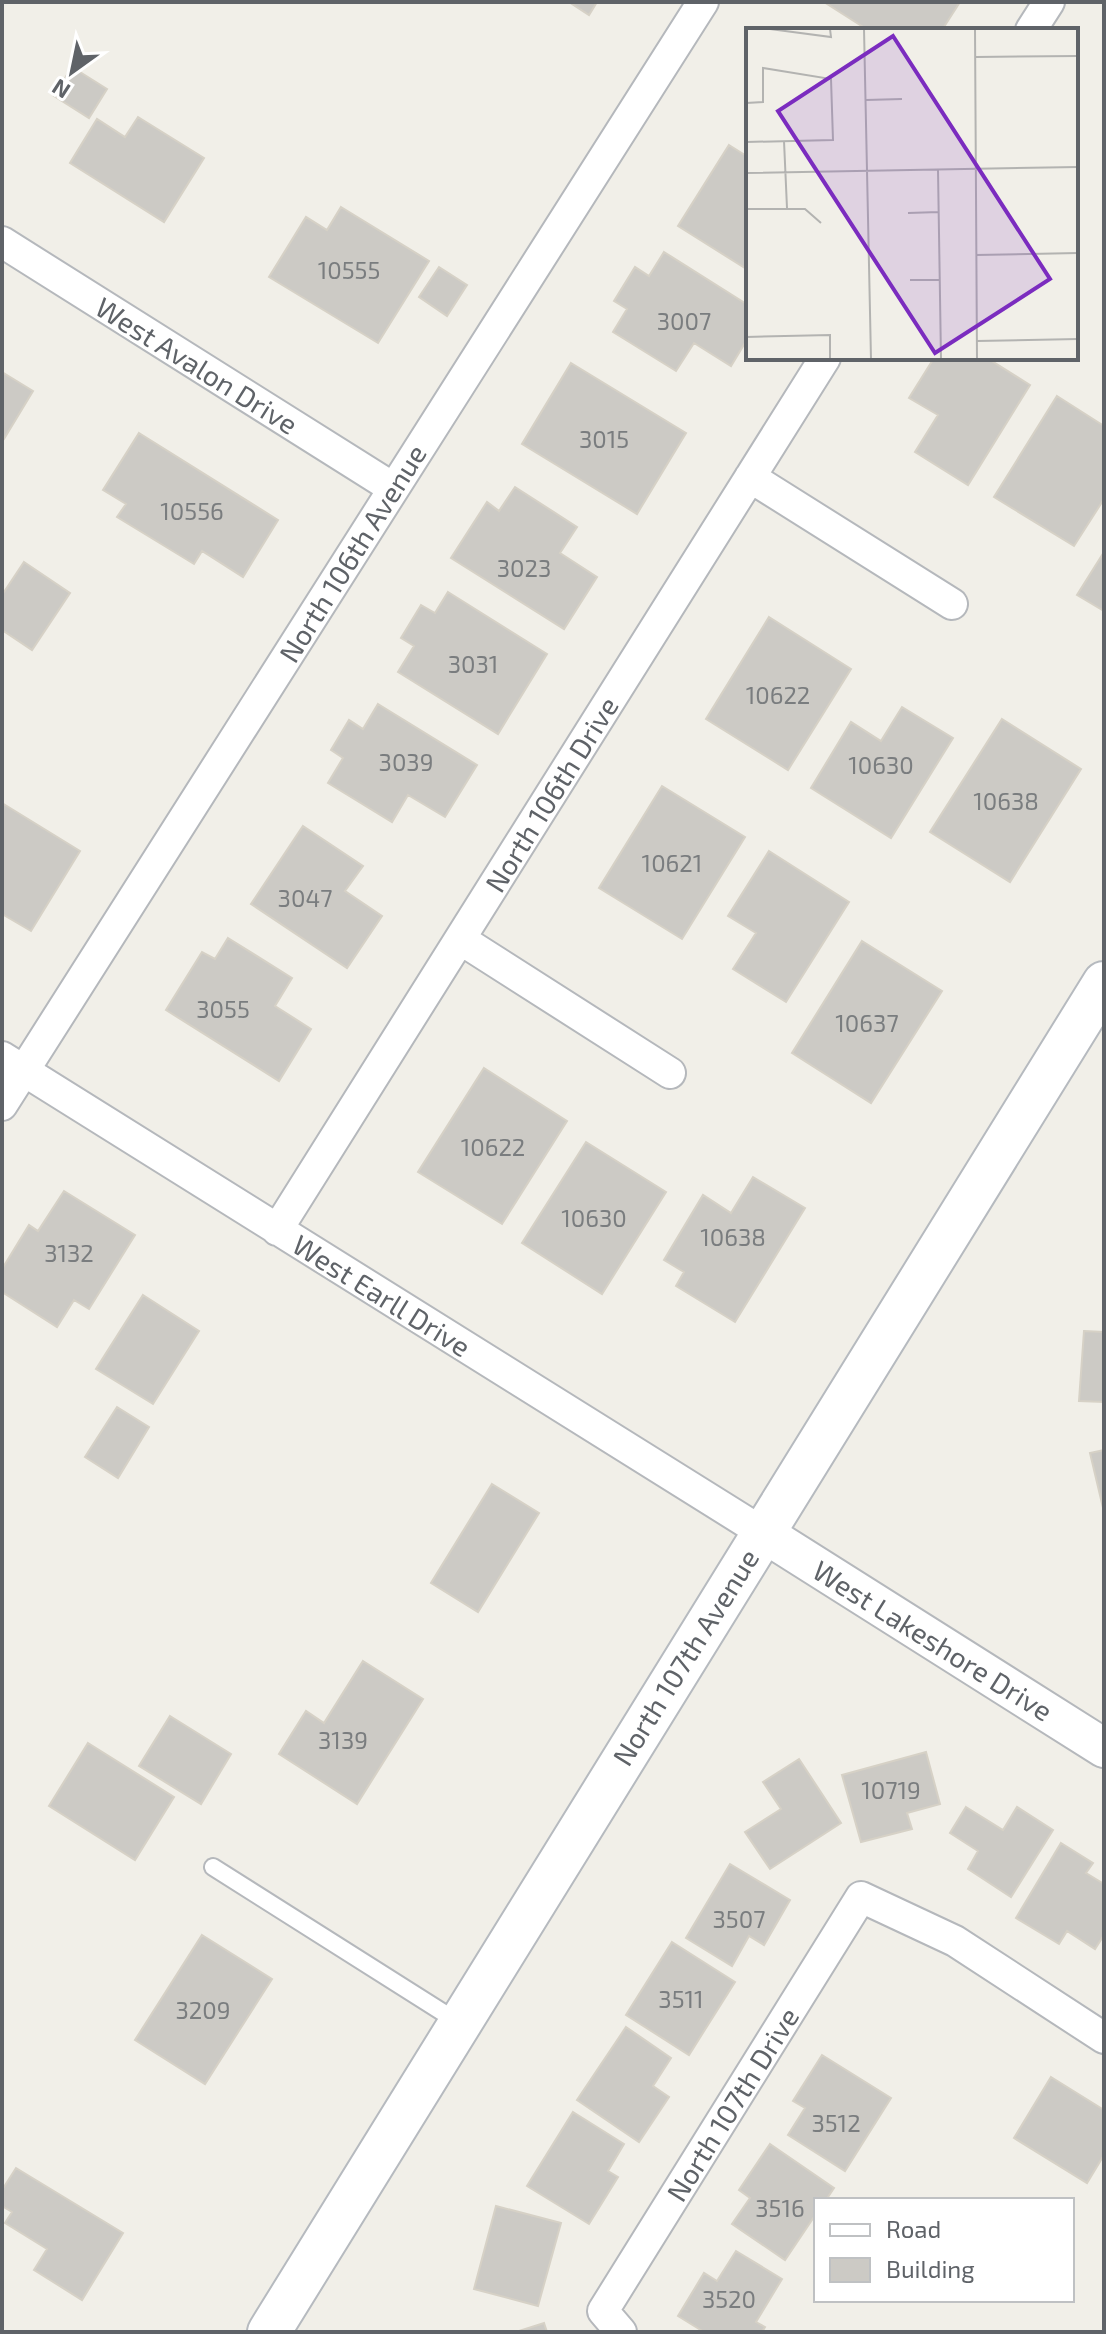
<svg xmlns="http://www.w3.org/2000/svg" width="1106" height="2334" viewBox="0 0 1106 2334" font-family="'Exo 2',sans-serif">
<rect width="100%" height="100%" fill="#f1efe8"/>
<path fill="#cccac5" stroke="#d6d1c6" stroke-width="2" d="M569,2h28l-8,13z
M824,2h136l-18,28h-74z
M72,67l35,22 -18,29 -35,-22z
M138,117l66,41 -40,64 -94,-59 27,-44 28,18z
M729,145l19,12v113l-70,-44z
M341,207l88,54 -51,82 -109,-66 37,-60 21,13z
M664,252l84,53v33l-17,28 -37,-23 -18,28 -63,-39 14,-23 -13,-8 21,-34 14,9z
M439,267l28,18 -20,31 -28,-19z
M934,358h53l43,27 -62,100 -53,-33 23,-37 -29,-17z
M571,363l115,70 -49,81 -115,-70z
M2,372l31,19 -29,48 -2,-1z
M1057,396l47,30v73l-30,47 -80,-49z
M139,433l139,87 -35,57 -41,-26 -8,13 -77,-47 9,-13 -23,-14z
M515,487l62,40 -17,26 37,24 -33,52 -113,-71 36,-56 12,9z
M1104,552v59l-27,-16z
M24,562l46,31 -38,57 -30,-20v-35z
M448,592l99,62 -49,80 -100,-62 16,-26 -13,-8 20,-33 14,8z
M769,617l82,52 -63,101 -82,-51z
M378,704l99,61 -32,52 -37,-22 -16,27 -64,-39 15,-25 -12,-8 18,-30 14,9z
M902,707l51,31 -62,100 -80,-50 40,-66 30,19z
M1002,719l79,50 -71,113 -80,-50z
M662,786l83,51 -63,102 -83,-51z
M2,803l78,48 -49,80 -29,-17z
M303,826l60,40 -18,25 37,25 -35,52 -96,-64z
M769,851l80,51 -63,100 -53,-33 23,-36 -28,-17z
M228,938l64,40 -17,28 36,23 -32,52 -113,-71 36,-58 13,7z
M862,941l80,50 -71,112 -79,-50z
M484,1068l83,53 -65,103 -84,-52z
M586,1142l80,50 -64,102 -80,-51z
M753,1177l52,31 -70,114 -59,-36 8,-14 -20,-12 39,-65 28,18z
M64,1191l71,44 -46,74 -15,-9 -17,27 -55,-35v-23l27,-44 9,6z
M143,1295l56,36 -46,73 -57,-35z
M1084,1331l20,1v70l-25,-1z
M117,1407l32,20 -31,51 -33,-21z
M1104,1450v62l-14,-59z
M492,1484l47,29 -61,99 -47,-29z
M363,1661l60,38 -66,105 -78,-50 27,-43 18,12z
M170,1716l61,38 -30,50 -62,-38z
M88,1743l86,54 -39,63 -86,-54z
M926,1752l14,52 -33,9 5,16 -51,13 -19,-67z
M799,1759l42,64 -71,46 -25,-37 36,-23 -18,-27z
M966,1807l37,23 14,-23 36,23 -42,67 -43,-28 10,-18 -28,-18z
M1061,1843l32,20 -7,10 18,11v51l-9,14 -28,-18 -8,13 -43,-26z
M730,1864l60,36 -26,45 -15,-9 -17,30 -46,-28z
M202,1935l70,44 -67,105 -70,-44z
M672,1942l63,40 -46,73 -63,-40z
M626,2027l45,31 -18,28 16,11 -30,45 -62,-42z
M822,2055l69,43 -46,73 -57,-36 17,-27 -12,-7z
M1051,2077l53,33v45l-17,28 -73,-45z
M573,2112l51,32 -16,27 10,6 -29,47 -62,-38z
M770,2144l64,44 -8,12h-10v14l-31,46 -53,-36 18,-26 -11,-8z
M16,2168l107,65 -41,67 -48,-30 13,-21 -42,-26 7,-11 -10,-6v-16z
M496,2206l65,17 -23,83 -64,-17z
M736,2251l46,28 -26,43 9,5 -3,5h-58l-26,-16 26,-43 13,8z
M544,2323l3,9h-31z"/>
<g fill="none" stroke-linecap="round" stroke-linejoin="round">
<defs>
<path id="service" d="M213,1867l245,155"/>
<path id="minor" d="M1031,30l18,-28
M2,242l391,246
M750,477l202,127
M460,939l210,134
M2,1057l760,475
M2,1105l701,-1103
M277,1230l548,-872
M621,2332l-18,-21 258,-414 94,44 149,97"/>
<path id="tertiary" d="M762,1532l342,216"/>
<path id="secondary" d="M269,2332l835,-1349"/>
</defs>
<use href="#service" stroke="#b5b8bc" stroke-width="20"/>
<use href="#minor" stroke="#b5b8bc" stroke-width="34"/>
<use href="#tertiary" stroke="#b5b8bc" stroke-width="42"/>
<use href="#secondary" stroke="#b6babf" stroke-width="46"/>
<use href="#service" stroke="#fff" stroke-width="16"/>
<use href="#minor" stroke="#fff" stroke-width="30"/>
<use href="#tertiary" stroke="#fff" stroke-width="38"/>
<use href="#secondary" stroke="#fff" stroke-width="42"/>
</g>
<g text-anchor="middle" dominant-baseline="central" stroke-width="6" stroke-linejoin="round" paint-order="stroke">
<g font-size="24" fill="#7a7d7f">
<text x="349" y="269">10555</text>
<text x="684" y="320">3007</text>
<text x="604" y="438">3015</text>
<text x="192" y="510">10556</text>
<text x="524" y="567">3023</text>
<text x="473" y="663">3031</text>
<text x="778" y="694">10622</text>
<text x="406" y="761">3039</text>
<text x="881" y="764">10630</text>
<text x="1006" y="800">10638</text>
<text x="672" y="862">10621</text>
<text x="305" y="897">3047</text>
<text x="223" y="1008">3055</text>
<text x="867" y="1022">10637</text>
<text x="493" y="1146">10622</text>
<text x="594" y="1217">10630</text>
<text x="733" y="1236">10638</text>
<text x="69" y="1252">3132</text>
<text x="343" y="1739">3139</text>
<text x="891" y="1789">10719</text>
<text x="739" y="1918">3507</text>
<text x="681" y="1998">3511</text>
<text x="203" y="2009">3209</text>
<text x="836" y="2122">3512</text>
<text x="780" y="2207">3516</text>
<text x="729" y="2298">3520</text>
</g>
<g font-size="28" fill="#5f6368" stroke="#fff">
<text transform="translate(197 365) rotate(32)">West Avalon Drive</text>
<text transform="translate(352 553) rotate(-58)">North 106th Avenue</text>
<text transform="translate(551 794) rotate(-58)">North 106th Drive</text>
<text transform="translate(382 1295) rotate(32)">West Earll Drive</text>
<text transform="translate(933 1640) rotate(32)">West Lakeshore Drive</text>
<text transform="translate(685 1657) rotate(-58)">North 107th Avenue</text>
<text transform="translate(732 2104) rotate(-58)">North 107th Drive</text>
</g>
</g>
<g transform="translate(746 28)">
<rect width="332" height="332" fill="#f1efe8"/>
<path fill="none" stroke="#b3b3b1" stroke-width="2" d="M24,1l61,8 -1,-8M118,1l7,330M229,1l2,330M230,29l102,-1M120,72l36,-1M0,75l17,-1v-34l68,11 2,61 -87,2M38,113l3,67M192,142l3,189M0,145l332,-6M0,181h59l16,14M162,185l31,-1M230,227l102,-2M164,252h30M0,309l84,-2v24M231,313l101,-2"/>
<path fill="#7b2cbf" fill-opacity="0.15" stroke="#7b2cbf" stroke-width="4" d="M147,8l157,243 -115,74 -157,-242z"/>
<rect width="332" height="332" fill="none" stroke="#5f6368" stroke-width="4"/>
</g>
<rect width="1106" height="2334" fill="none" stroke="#5f6368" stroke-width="8"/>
<rect x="814" y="2198" width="260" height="104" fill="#ffffff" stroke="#bfc1c3" stroke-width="2"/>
<rect x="830" y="2224" width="40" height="12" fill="#ffffff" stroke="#bfc1c3" stroke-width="2"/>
<text x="886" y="2238" font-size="24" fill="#5f6368">Road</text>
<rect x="830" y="2258" width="40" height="24" fill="#cccac5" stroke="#bfc1c3" stroke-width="2"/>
<text x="886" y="2278" font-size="24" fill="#5f6368">Building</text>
<g transform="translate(72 72) rotate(213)" stroke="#ffffff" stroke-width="6" paint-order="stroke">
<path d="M0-6L14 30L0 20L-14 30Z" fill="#5f6368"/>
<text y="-12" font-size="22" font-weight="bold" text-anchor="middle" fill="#5f6368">N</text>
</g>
</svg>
